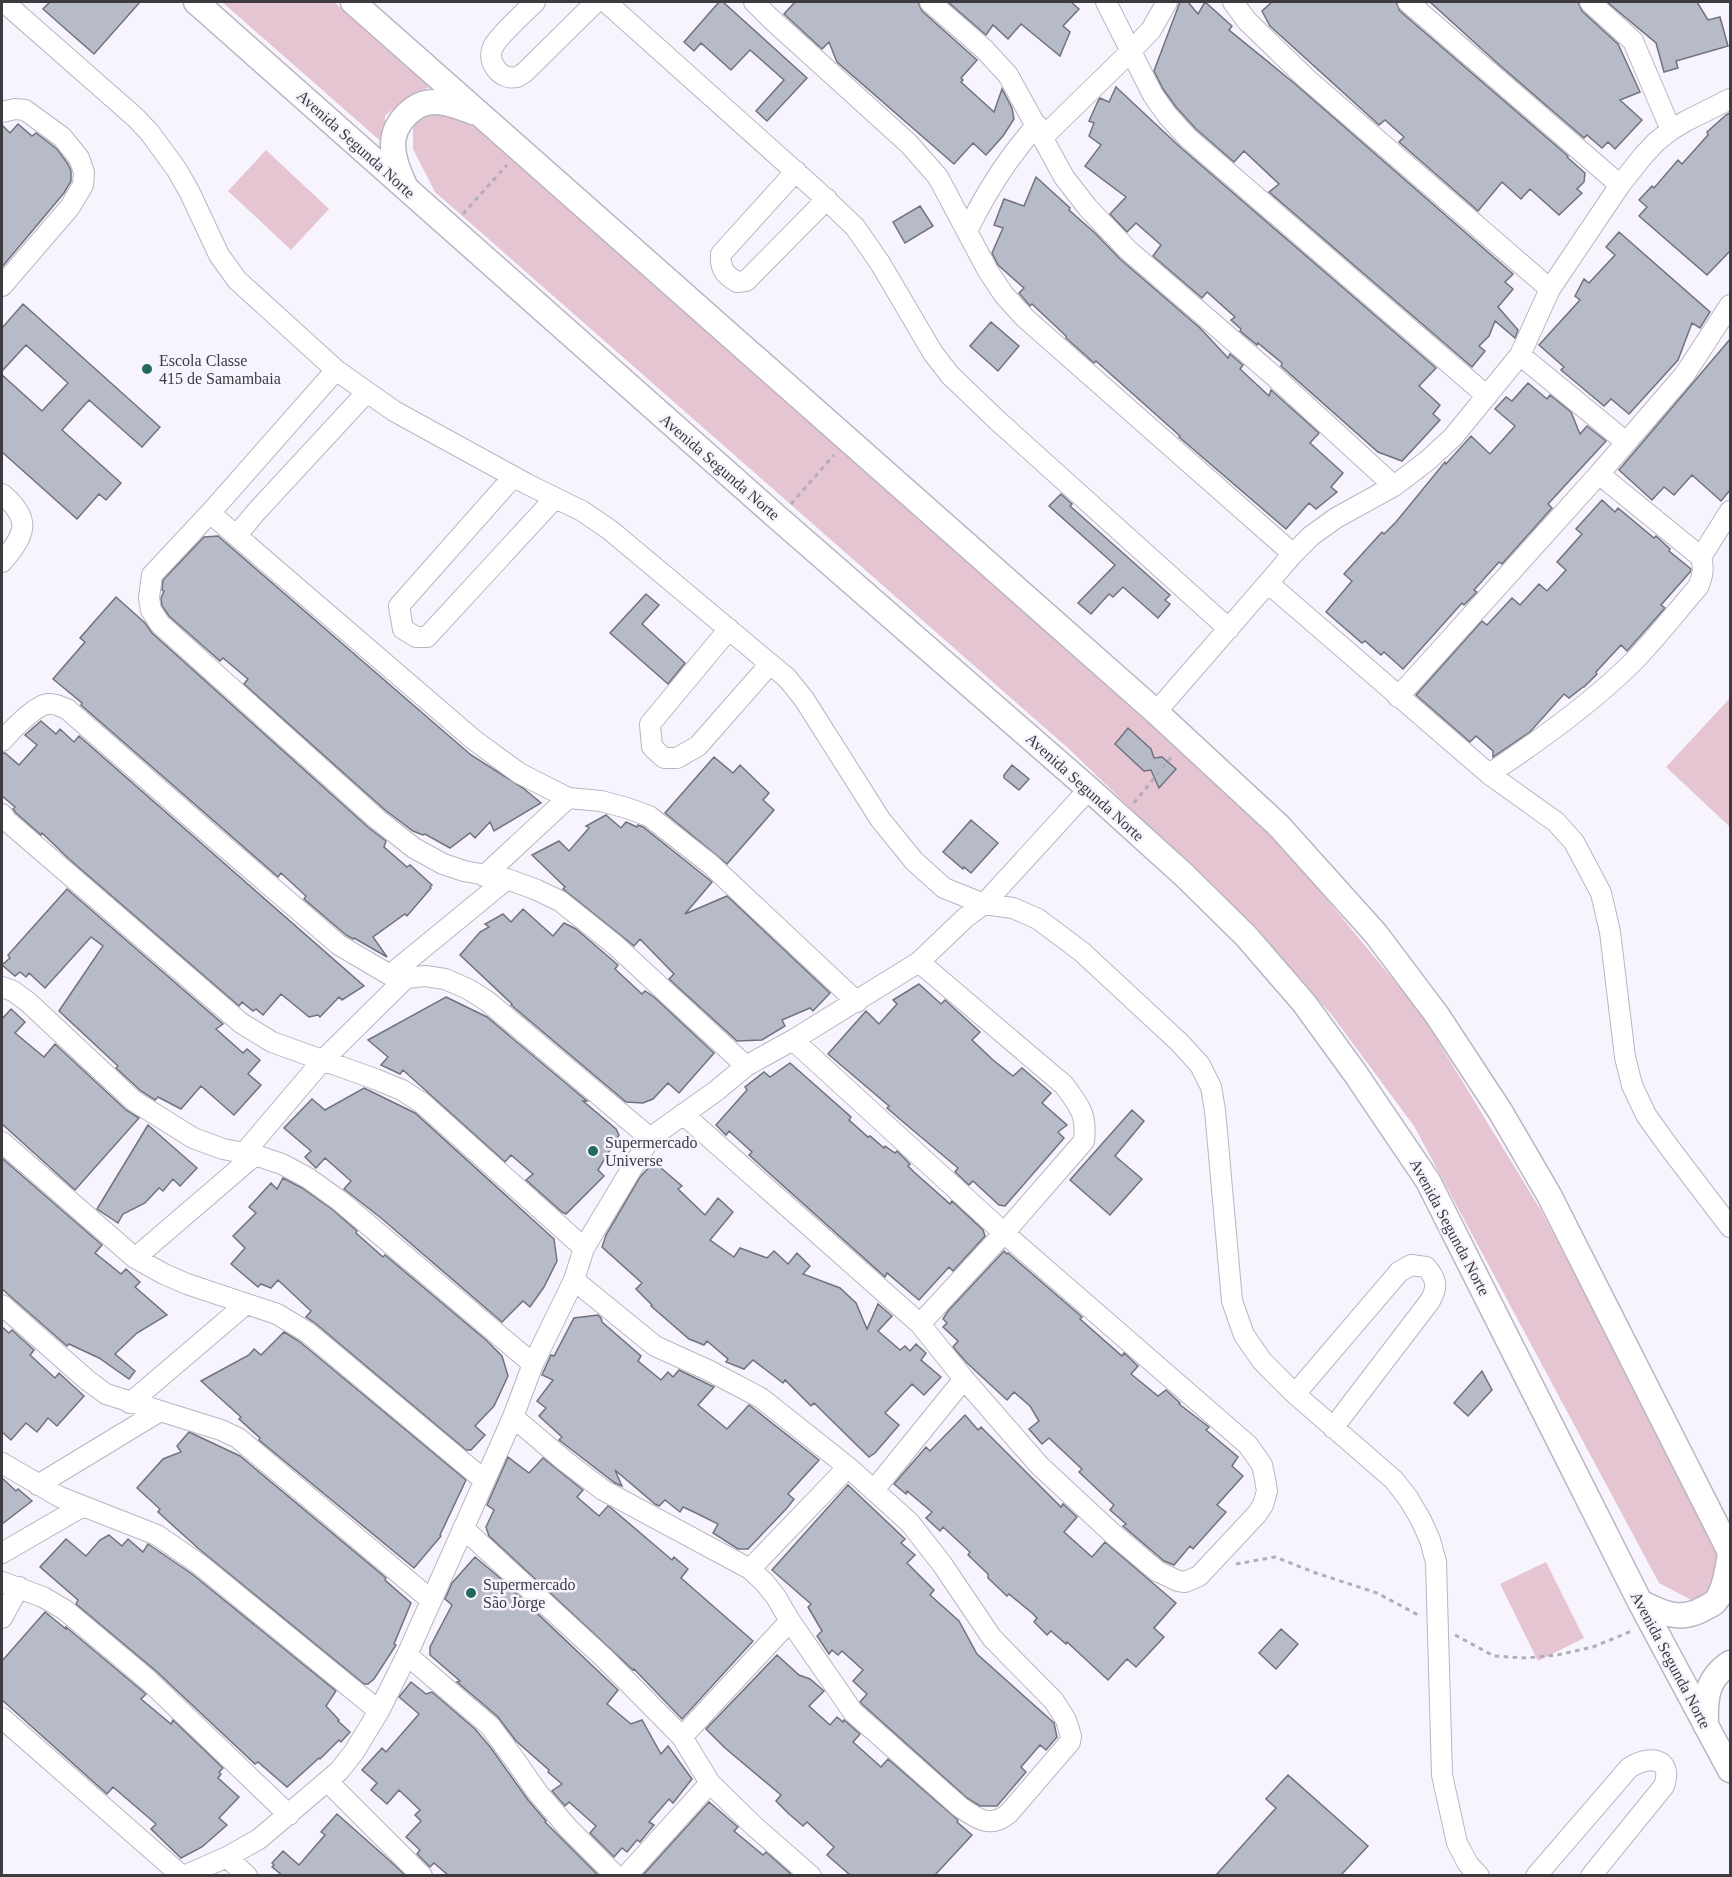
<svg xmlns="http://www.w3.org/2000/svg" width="1732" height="1877" viewBox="0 0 1732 1877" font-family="'Times New Roman',serif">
<rect width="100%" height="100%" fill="#f7f4fe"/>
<path fill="#e6c5d3" d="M222,2h112l97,84 -27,14 -19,16v29z
M432,112l35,7 794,701 159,192 122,200 181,347 -9,32 -19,11 -36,-19 -245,-457 -83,-112 -94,-103 -168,-162 -634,-557 -22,-43v-24z
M266,150l63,59 -38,41 -63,-59z
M1730,698v129l-64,-60z
M1546,1562l38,76 -46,23 -38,-77z"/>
<path fill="#b7bac7" stroke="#70737e" stroke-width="1.5" d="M50,2h90l-46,52 -51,-45z
M719,2h4l84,76 -40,43 -11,-10 28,-31 -34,-30 -19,20 -30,-27 -7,8 -10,-9z
M795,2h123l4,9 55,49 -16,18 2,2 -2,2 33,30 8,-23 10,19 2,11 -11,17 -17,19 -13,-12 -19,21 -117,-102 -8,-20 -7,7 -38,-35z
M948,2h123l8,7 -16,17 7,6 -10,24 -39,-32 -13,15 -15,-14 -7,10z
M1180,2h8l10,12 7,-12 27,24 -3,4 65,53 219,191 -8,8 8,7 -15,18 20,23 -3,8 -20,-17 -6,15 -10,10 6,5 -13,16 -203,-175 10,-8 -35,-33 -10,11 -38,-33 -20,-22 -13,-18 -9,-18z
M1272,2h124l4,9 168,145 -1,1 18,16 -1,9 -7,7 5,4 -23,22 -29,-26 -9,10 -19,-17 -24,29 -79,-69 5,-5 -19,-17 -6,5 -109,-99 -8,-15z
M1430,2h148l4,9 36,33 22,48 -20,8 22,20 -27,29 -7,-7 -6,6 -15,-13 -3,3 -88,-76z
M1607,2h90l11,18 12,-3 8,29 -52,15 2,7 -14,4 -8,-29z
M1116,87l64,60 256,221 -17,18 21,19 -7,9 7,6 -38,41 -24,-9 -97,-86 1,-3 -24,-20 -1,2 -17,-14 1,-2 -10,-9 4,-3 -28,-25 -5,6 -49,-42 8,-11 -25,-22 -9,9 -17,-18 16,-17 -41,-31 16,-21 -12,-9 5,-13 -5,-2 9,-20 2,-3 9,4z
M1731,112v138l-24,25 -68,-59 8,-9 -8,-7 13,-14 2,2 24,-28 4,4 26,-29 -1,-3 19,-17z
M18,124l14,12 4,-3 21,16 11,15 3,7v10l-7,12 -62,74v-142l8,8z
M1036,177l34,31 -1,2 26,23 25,26 80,69 28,30 2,-4 13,11 -3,4 29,27 2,-6 48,43 -9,10 33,30 -12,14 6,5 -21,17 -7,-6 -23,26 -107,-92 1,-1 -84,-75 -2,2 -28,-25v-2l-34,-32 -2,2 -11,-13 5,-5 -26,-23 -6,-12 11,-25 -9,-3 10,-26 20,7z
M920,206l13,20 -28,17 -12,-21z
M1619,232l91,80 -10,16 -8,-5 -14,37 -49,54 -18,-15 -7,7 -43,-36 3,-3 -25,-22 41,-45 -5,-4 9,-17 5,4 26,-28 -9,-8z
M23,304l137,123 -18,20 -53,-47 -27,30 59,53 -15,17 -7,-6 -22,25 -75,-67v-77l40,36 26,-28 -42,-38 -24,26v-43z
M991,322l28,24 -21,25 -28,-25z
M1731,338v151l-10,12 -29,-26 -18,20 -10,-8 -12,13 -33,-30z
M1528,383l19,16 3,-4 21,17 9,22 7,-8 19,15 -58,63 4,4 -50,56 -3,-2 -25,28 3,2 -13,13 -2,-2 -59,66 -19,-17 -3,3 -16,-14 -3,2 -36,-31 26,-31 -8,-7 38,-42 2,2 12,-12 49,-60 1,2 25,-28 19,18 25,-28 -20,-17 11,-12 6,4z
M1061,494l11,10 -2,2 100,89 -5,5 5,4 -12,14 -35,-31 -10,10 -4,-3 -18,20 -13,-11 37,-38 -66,-59z
M1602,500l13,12 3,-4 36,30 2,-2 14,13 -1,2 22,18 -1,3 -29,33 4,3 -38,43 -6,-6 -25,27 1,2 -13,13h-1l-14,11 -5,-4 -34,38 -37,25v-6l-17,-15 -6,6 -54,-47 66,-74 5,4 25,-27 8,7 19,-21 8,7 19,-21 -9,-8 25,-28 -6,-5z
M218,536l253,219 52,33 18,15 -47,28 -4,-9 -15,16 -5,-5 -20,15 -25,-14 -2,1 -10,-4 -28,-21 -141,-126 4,-5 -25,-21 -3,3 -51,-45 -7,-10 -1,-8 3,-7 -2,-1 1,-10 41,-43z
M646,594l13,11 -17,19 43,39 -17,21 -58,-51z
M116,597l29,26 7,10 217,195 17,13 -2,6 23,20 3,-2 22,20 -2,2 1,1 -24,28 -2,-2 -32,23 14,20 -33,-19 -1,1 -7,-4 -42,-36 2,-3 -25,-23 -3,4 -197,-172 1,-2 -29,-24 32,-37 -5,-4z
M41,721l15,13 4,-5 14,13 5,-6 285,250 -22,14 -3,-3 -19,20 -2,-2 -9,2 -28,-23 -18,21 -7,-6 -3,2 -11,-9 -3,4 -170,-147 -27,-26 -1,2 -25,-22 -3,-4 2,-2 -13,-11v-43h3l14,12 18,-20 -12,-10z
M1128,728l23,21 3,9 8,-1 14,12 -17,19 -8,-18 -7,1 -29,-27z
M714,757l19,16 7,-8 29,28 -6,7 11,10 -47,54 -62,-51z
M1012,765l17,14 -10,11 -15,-12v-3z
M606,815l15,13 5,-6 11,5 1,-2 5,2 69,55 -27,32 42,-18 103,97 -17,18 -3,-3 -28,12 3,6 -23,14 -25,1 -68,-62 5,-5 -34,-35 -6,7 -71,-57 2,-2 -33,-32 27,-14 10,10 20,-23 -3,-2z
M971,820l27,23 -27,30 -7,-6 -1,2 -20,-17z
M67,889l156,135 -7,5 27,24 4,-4 13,11 -12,14 13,11 -27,30 -33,-29 -20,23 -23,-12 -3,3 -14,-9 -25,-23 2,-2 -59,-55 44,-65 -12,-9 -46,51 -16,-15 -3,4 -6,-5 -5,4 -13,-11 8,-7 -2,-3z
M523,909l30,27 11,-13 12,6 42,36 -3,4 27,25 3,-3 9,6 60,56 -35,40 -11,-10 -15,16 -10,4 -17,-1 -115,-97 1,-1 -52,-49 20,-23 9,-5 -4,-3 18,-10 8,8z
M919,984l22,20 4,-4 35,32 -8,8 21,20 20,16 9,-8 29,25 -9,10 25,22 -9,7 6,6 -59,68 -6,-1 -26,-24 -4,4 -14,-13 3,-4 -56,-47 -15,-13 2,-2 -61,-52 38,-43 13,13 18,-20 -4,-4z
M446,997l41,20 100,84h-4l33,28 3,6 -21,35 6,6 -38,38 -4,-2 -36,-32 7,-6 -22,-19 -6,7 -102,-92 -3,4 -19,-9 7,-8 -20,-17z
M11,1009l14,13 -10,11 29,24 11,-13 71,66 13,8 -64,72 -73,-66v-105z
M790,1063l61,54 -2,3 19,17 2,-1 14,12 1,-2 10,7 2,-2 13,13 -2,2 6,6 36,32 2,-3 31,29 2,6 -32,35 -4,-4 -30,33 -32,-27 -2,4 -136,-122 3,-3 -23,-21 -3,4 -10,-10 31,-35 -2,-3 19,-15 6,5z
M364,1088l51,25 139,126 3,22 -13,26 -14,20 -7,-6 -21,21 -121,-104 -37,-29 7,-8 -26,-23 -9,10 -11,-11 6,-6 -27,-23 28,-29 13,11z
M1132,1110l12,11 -29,35 27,23 -32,36 -40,-35z
M148,1125l49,43 -17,18 -7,-7 -10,12 -4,-3 -14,15 -22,11 -5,9 -21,-14z
M3,1159l99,86 -7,8 26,21 5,-5 14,13 -5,5 32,28 -30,18 -22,21 20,17 -6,8 -30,-21 -30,-14 -2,2 -65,-57v-128z
M654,1162l28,24 -4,3 27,26 13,-17 15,14 -23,28 24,17 6,-9 27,10 7,-7 14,13 9,-11 13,13 -7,8 37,14 16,15 11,26 11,-25 14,12 -14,15 22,19 5,-4 5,5 6,-7 10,9 -5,7 20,17 -17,18 -12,-11 -27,29 14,12 -24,28 -6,4 -55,-54 -3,3 -26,-26 -2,3 -30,-23 -9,9 -18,-7 2,-3 -21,-18 -3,4 -15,-6 -38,-33 1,-1 -16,-16 6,-6 -40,-36 4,-12 34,-58z
M283,1178l19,10 31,22 24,21 -1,2 27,24 2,-2 101,85 16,16 6,20 -14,30 -19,20 10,9 -14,15h-5l-151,-127 -9,-6 5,-6 -33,-31 -7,8 -10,-4 -3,3 -27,-23 14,-16 -12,-12 23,-23 -7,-6 22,-24 6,6z
M1004,1251l3,3 1,-1 74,64 -2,2 42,37 2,-3 14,13 -7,8 27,22 8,-6 14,13 -1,1 30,23 -3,3 32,27 -6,9 11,10 -26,29 9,7 -33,37 -3,-3 -16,19 -10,-4 -41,-35 3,-2 -16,-14 4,-5 -35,-33 3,-3 -33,-31 -7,6 -13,-15 10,-8 -9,-15 -16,-14 -7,8 -40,-37 -14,-16 5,-6 -15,-14 4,-4 -4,-4 5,-8z
M598,1315l3,3 1,4 39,34 -3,5 23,19 7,-8 5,5 6,-7 35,17 -16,18 29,24 22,-24 70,55 -31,34 6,5 -7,9 -39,41h-10l-25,-16 5,-9 -22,-11 -13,-6 -3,5 -15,-12 -6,6 -4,-2 -40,-34 7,16 -7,-3 -56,-43 3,-3 -23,-21 7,-8 -9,-7 16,-21 -11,-5 9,-20 3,1 20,-38z
M2,1327l7,6 3,-3 22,20 -4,5 25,23 4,-5 25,23 -27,30 -9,-8 -11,14 -11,-9 -15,17 -9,-8z
M284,1332l16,10 166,138 -26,55 1,1 -27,32 -155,-128 1,-2 -21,-19 2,-2 -40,-36 48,-26 5,-6 7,6z
M1482,1371l10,19 -24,26 -14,-13z
M965,1415l13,15 3,-3 80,80 2,-3 14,13 -13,15 28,25 13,-15 71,61 -22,25 10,9 -28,30 -9,-8 -19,21 -41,-38 -1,2 -15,-13 -4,4 -13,-13 3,-4 -5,-5 -23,-19 -2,2 -19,-18v-4l-20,-19 2,-3 -27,-25 -3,4 -14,-13 6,-6 -25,-21 -1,3 -12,-10 32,-37 4,4z
M189,1432l51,24 146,122 -1,2 26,23 -17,41 2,1 -22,34 -6,5h-4l-165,-135 -41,-37 2,-3 -23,-21 26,-29 18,-7 -4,-6z
M508,1457l21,16 14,-15 40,32 -6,7 22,19 9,-10 3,2 61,52 2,-3 14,12 -7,9 72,63 -71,78 -48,-50 -1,1 -144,-134 -3,-9 8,-17 -7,-5z
M2,1478l14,13 2,-2 14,12 -30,23z
M848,1485l57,54 -4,4 14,12 -8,8 27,27 -4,5 29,26 18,33 77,69 3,14 -11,13 -6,-5 -19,22 5,5 -29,34h-17l-13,-8 -105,-94 -2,-2 7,-8 -14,-13 10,-11 -21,-19 -4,4 -6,-5 -3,4 -12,-18 5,-5 -14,-24 3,-3 -39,-34z
M109,1535l13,11 6,-7 15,13 5,-8 3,2 41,28 144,117 -10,15 13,14 -1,1 12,11 -9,10 -2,-2 -19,19 -1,-1 -32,29 -29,-25 -3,2 -99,-93 -80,-67 2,-4 -38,-33 26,-28 20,17 14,-16z
M475,1557l25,21 118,112 -11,14 24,20 11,-4 19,34 7,-8 24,33 -19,24 -4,-4 -20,23 5,3 -14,17 -3,-2 -10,12 -5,-4 -8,9 -24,-24 6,-7 -27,-24 -4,4 -13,-15 10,-7 -14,-12 1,-2 -33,-29 -18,-24 -41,-35 3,-1 -30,-26v-8l22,-42 -7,-6 7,-16z
M45,1612l21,17v-2l74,62 6,5 -5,5 30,25 2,-4 50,48 -4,4 2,2 -3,4 21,19 -20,21 8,7 -25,22 -21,11 -30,-29 5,-5 -43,-37 -6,7 -105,-94v-39z
M1281,1629l17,15 -22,25 -17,-16z
M777,1655l22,20 11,4 14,12 -15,15 21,19 7,-8 6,5 1,-2 16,14 -7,8 28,25 7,-8 70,61 -1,2 15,13 -37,40h-85l-23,-20 7,-8 -27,-25 -4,4 -14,-12 -13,-13 5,-6 -56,-47 -19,-19z
M411,1682l15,12 6,-2 43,37 16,19 37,52 18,21 -1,1 53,53h-150l-14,-12 -4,4 -13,-13 3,-4 -14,-13 15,-16 -6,-6 5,-5 -21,-20 -12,14 -16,-14 6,-7 -15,-13 20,-22 4,4 33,-38 -20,-17z
M1288,1775l80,71 -27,29h-125l60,-67 -10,-9z
M709,1802l29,25 -4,4 29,24 3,-3 26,23h-149z
M337,1814l53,47 15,14h-123l-10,-8 2,-2 -2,-2 11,-12 16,14 26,-30 -4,-3z"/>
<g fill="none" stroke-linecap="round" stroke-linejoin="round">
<defs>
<path id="minor" d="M4,2l132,116 14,15 27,37 13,23 29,62 18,25 99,90 58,41 133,73 55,27 28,19 177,148 17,21 76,120 34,42 30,27 40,16 29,4 25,11 44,33 97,90 21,23 11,22 4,23 17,191 12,34 18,26 33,33 99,86 14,18 13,22 9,20 6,22 6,213 15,68 11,21 11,12
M535,2c-9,9 -37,34 -42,45 -7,14 7,34 24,30 3,-1 5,-3 8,-5l71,-70
M606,2l210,188 39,37 25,36 53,90 17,22 48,46 231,208
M754,2l16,16 139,126 29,33 50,94 16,24 21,23 268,236
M930,2l54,47 24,26 56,102 24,31 40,42 147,127 119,109
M1106,2l47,93 14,20 21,23 299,258
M1233,2l14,19 60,58 243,210
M1408,2l212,183
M1590,2l43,39 38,89
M2,112l13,-3 10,1 37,27 17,21 5,14 -1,13 -13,22 -68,79
M1043,137l88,-86 20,-21 16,-28
M796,171l-75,83c-1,15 3,20 16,28l9,-1 81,-82
M967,231c19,-39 41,-74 70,-106
M1520,355l106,87
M336,370l-126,143 -58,62 -3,23 2,12 9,14 217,195 37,29 29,16 21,7 43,8 30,11 23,11 55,44 131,121
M513,477l-114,129 4,23 13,8h11l128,-139
M2,494c31,26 23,41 0,68
M210,513l264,227 45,33 49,25 33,3 26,7 22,8 61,48 147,138
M237,535l19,-23 111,-120
M1701,557l29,-46
M1268,583l221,191 67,48 18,20 27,51 9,39 15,125 7,28 14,30 23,32 61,80
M729,629l-79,95 2,23 12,11h13l21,-12 72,-82
M1398,697l201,-223 86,-100 45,-69
M1156,712l137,-158 18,-18 25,-18 58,-32 33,-25 26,-24 67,-82 30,-66 70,-104 23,-29 13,-14 15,-12 15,-9 44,-22
M2,741c9,-10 33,-36 46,-37 7,-1 13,3 19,5l151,132 121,104 51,30 16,3 19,-2 20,3 23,10 19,12 163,137
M1489,774c50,-33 99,-68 142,-110 24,-24 45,-52 67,-77 5,-11 6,-19 3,-30l-102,-83
M2,814l5,7 234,202 31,19 103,37 27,11 20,13 162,145
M484,876l84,-78
M919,962l145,123c16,22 23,29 20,56l-80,92 -84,91
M390,975l117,-96
M2,987l11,4 15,11 106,99 59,37 30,11 32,6 27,9 26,14 32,23 193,163
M683,1114l237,210 44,55 75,86 73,68 45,38 21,10 7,1 14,-6 58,-62 6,-9 4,-14 -2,-12 -3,-14 -14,-20 -244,-212 -211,-193
M2,1142l133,116 29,16 23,10 90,30 30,18 177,148
M244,1153l79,-93 83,-82
M135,1258l120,-103
M2,1305l85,75 19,14 115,36 17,8 193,162
M1295,1394l104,-122 12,-7 15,2c11,12 12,20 4,34l-97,127
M130,1403l116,-99
M513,1417l52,44 38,29 147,79 14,13 12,15 14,24 63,91 107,95c17,12 31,22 49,6l61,-71 1,-6 -5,-16 -12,-19 -62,-63 -50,-74 -32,-41 -62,-56 -87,-69 -53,-28 -53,-24 -81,-66
M2,1463l58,34 97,38 42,29 180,147
M38,1485l122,-74
M874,1490l90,-111
M463,1528l141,130 78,79 28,46 44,43 57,50
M2,1553l81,-47
M750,1569l98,-102
M2,1582l41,15 22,13 83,70 141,135
M2,1618l17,-31
M407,1655l83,71 25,34 23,33 30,35 48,48
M2,1718l180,158
M682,1737l108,-116
M327,1781l95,95
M227,1857l20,19
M184,1876l43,-19 32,-18 80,-68 15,-19 25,-41 28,-56 106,-238 20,-53 41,-84 10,-32 66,-110 66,-47 30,-25 47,-26 126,-78 46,-44 19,-14 105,-115
M626,1876l84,-93
M1536,1876l93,-108c19,-13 45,-11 35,18l-73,90"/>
<path id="major" d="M196,2l582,516 311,271 95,86 62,61 58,67 51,70 73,108 212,421 90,168
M353,2l803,710 123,114 97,108 61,81 63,96 49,84 181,357
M405,186c-6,-14 -12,-27 -12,-41 0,-22 21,-44 43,-43 12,0 25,6 37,10
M1640,1602c22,11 40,20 63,7 3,-2 9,-4 12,-7 10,-11 13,-35 15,-50
M1706,1726c-1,-27 0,-47 24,-63"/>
</defs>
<use href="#minor" stroke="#bab5c2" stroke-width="22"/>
<use href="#major" stroke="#bab5c2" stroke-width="27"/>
<path stroke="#b1aeb6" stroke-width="3" stroke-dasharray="4.5 4.5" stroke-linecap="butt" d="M463,214l44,-49
M791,504l43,-49
M1134,803l39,-48
M1236,1564l39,-7 41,16 61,20 43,23
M1455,1635l39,21 32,2 31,-3 36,-8 41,-17"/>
<use href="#minor" stroke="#fff" stroke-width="20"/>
<use href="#major" stroke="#fff" stroke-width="24"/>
</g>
<g fill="#25695c" stroke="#f7f4fe" stroke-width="2">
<circle cx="147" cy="369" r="6"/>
<circle cx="593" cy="1151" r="6"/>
<circle cx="471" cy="1593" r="6"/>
</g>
<g text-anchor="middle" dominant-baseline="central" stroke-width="5" stroke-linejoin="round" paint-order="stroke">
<g font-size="16" fill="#3d3b40" stroke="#f7f4fe">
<text transform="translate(356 144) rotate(42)">Avenida Segunda Norte</text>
<text transform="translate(720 467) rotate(41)">Avenida Segunda Norte</text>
<text transform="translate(1085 787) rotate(42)">Avenida Segunda Norte</text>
<text transform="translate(1450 1227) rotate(62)">Avenida Segunda Norte</text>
<text transform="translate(1671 1660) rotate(62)">Avenida Segunda Norte</text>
</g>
<g font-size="16" fill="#3d3b40" stroke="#f7f4fe" text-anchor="start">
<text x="159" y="360">Escola Classe<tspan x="159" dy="18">415 de Samambaia</tspan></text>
<text x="605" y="1142">Supermercado<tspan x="605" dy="18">Universe</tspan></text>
<text x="483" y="1584">Supermercado<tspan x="483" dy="18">São Jorge</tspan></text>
</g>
</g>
<rect width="1732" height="1877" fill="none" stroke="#3d3b40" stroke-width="6"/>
</svg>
